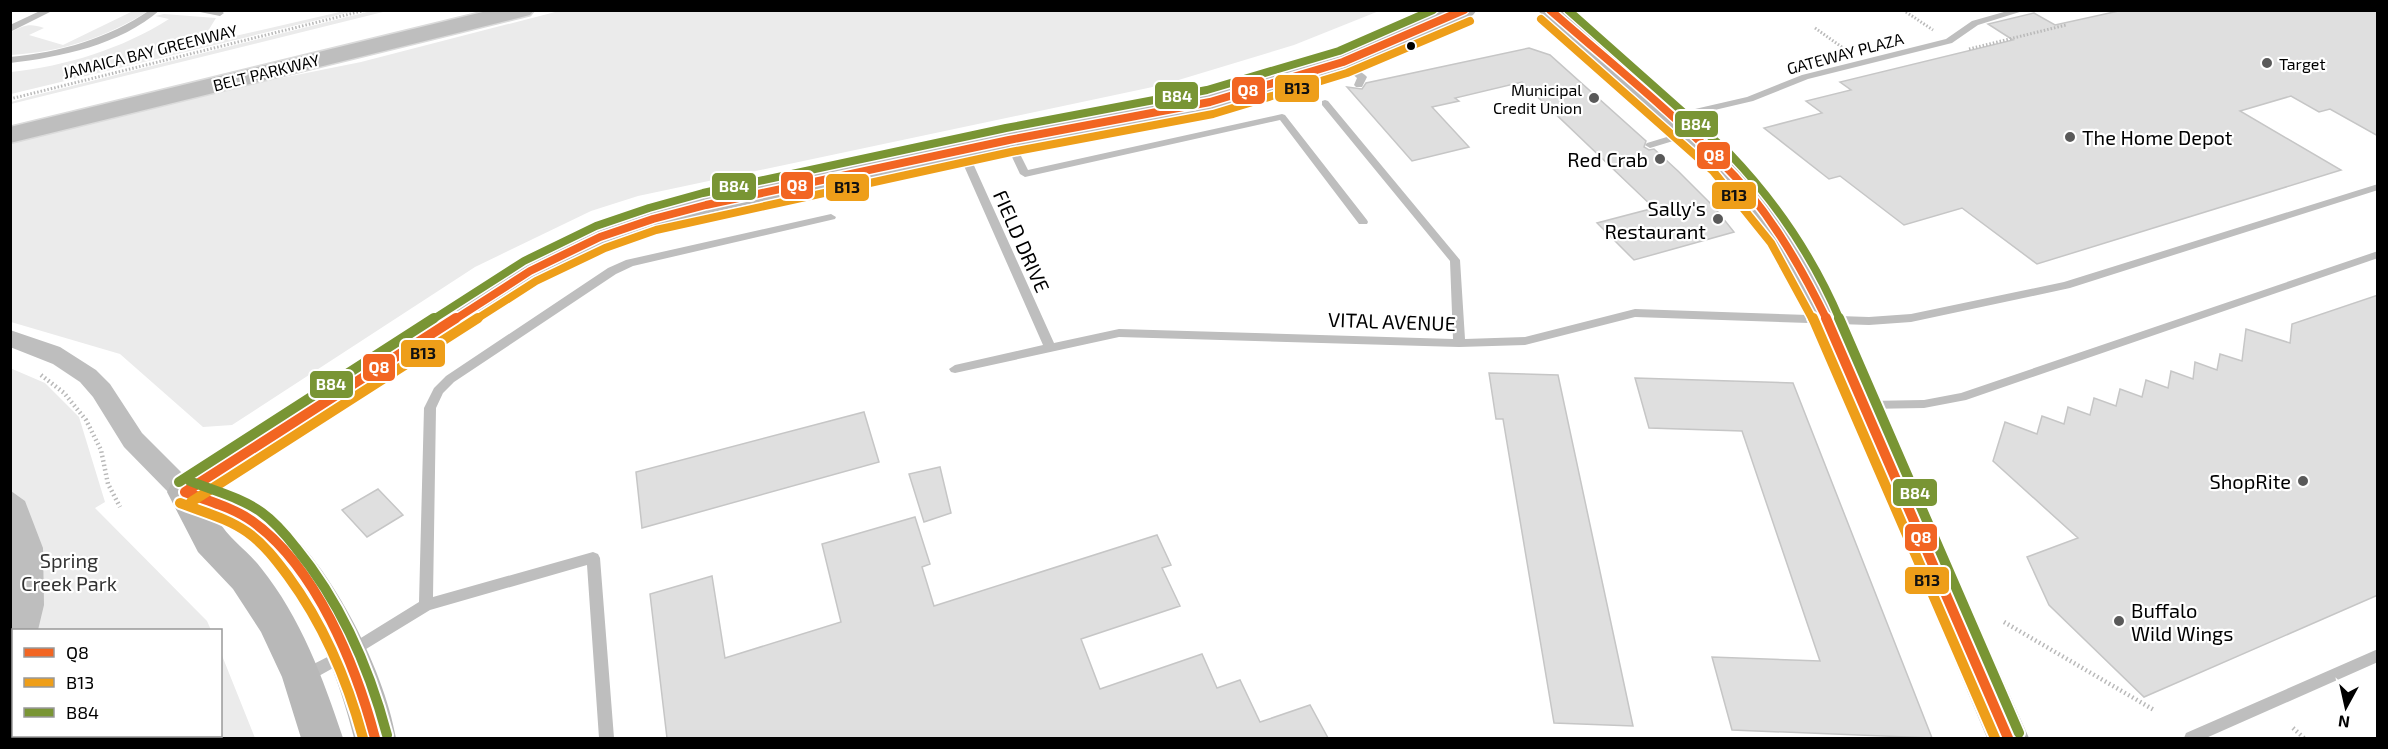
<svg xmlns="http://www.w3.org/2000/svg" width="2388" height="749" viewBox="0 0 2388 749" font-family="'Exo 2',sans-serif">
<rect width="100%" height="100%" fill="#fff"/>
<path fill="#ebebeb" d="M375,10l12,1 -376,93v-2l21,-6z
M133,11h15c-42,27 -88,41 -137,44v-23c13,-7 19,-9 33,-4l-15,7 34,10z
M344,11h11l-344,83v-22c55,-6 111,-23 158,-53l-14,-3 9,-2 52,4 -16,26z
M559,11h820l-85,34 -132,40 -524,111 -47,15 -116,56 -243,158 -29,2 -83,-73 -109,-32v-179l190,-49 160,-32z
M10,368l35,15 34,34 26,85 -10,6 112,113 4,9h-197v106h206l1,-83 34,85h-244z"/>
<path fill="#bebebe" d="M11,491l14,10 18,47 1,57 -6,25h-24v97l-3,9z"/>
<path fill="#dfdfdf" stroke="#c6c6c6" stroke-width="1.5" d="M2123,10h255v126l-48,-27 -11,3 -28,-16 -51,15 101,59 -304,94 -75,-56 -58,17 -64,-49 -11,3 -65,-51 58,-15 -16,-12 45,-11 -11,-8 173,-42 -25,-16 46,-11 21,12z
M1529,48l21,7 96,86 -2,6 5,3 5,-1 24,22 36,36 20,25 -100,28 -37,-37 57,-15 -132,-126 -67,16 4,3 -27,6 37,40 -57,14 -65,-74 15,2 4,-6z
M2378,295v300l-234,102 -95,-92 -22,-48 51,-19 -85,-77 12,-39 32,12 5,-18 22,8 4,-17 22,8 4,-17 22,8 4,-17 22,8 4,-17 22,8 3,-17 22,8 2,-17 22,8 3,-16 22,7 4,-32 44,14 2,-19z
M1489,373l69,2 75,351 -79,-3 -51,-304h-7z
M1635,378l158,5 139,355 -200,-8 -20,-73 108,4 -78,-230 -93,-3z
M864,412l15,50 -237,66 -6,-56z
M940,467l11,46 -27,9 -15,-48z
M378,489l25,26 -36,22 -25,-27z
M915,517l15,47 -8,3 12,39 223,-71 14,30 -9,3 18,38 -99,33 19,50 102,-35 15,34 23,-8 20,42 50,-17 18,33h-661l-17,-144 62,-18 13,82 116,-36 -19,-78z"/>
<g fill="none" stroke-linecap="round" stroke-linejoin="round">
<defs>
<path id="highway" d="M491,10h43l-4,5 -520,128v-16z"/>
</defs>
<use href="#highway" stroke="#dbdbdb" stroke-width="3"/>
<path stroke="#b9b9b9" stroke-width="3" stroke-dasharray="1.5 2" stroke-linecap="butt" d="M1903,10l30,20
M1815,28l31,22
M1969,49l97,-24
M10,99l356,-89"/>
<path stroke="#b9b9b9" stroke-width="4.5" stroke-dasharray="1.5 3" stroke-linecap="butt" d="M41,375l23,18 22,27 15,30 7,34 12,23
M2004,622l150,88
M2293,728l11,10"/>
<path fill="#bebebe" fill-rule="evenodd" d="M42,10h12l-44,22v-7z
M150,10h10c-40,35 -99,47 -150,53v-6c51,-5 97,-18 140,-47z
M190,10h30l4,3 -4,3z
M2011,10h15l-48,15 -26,18 -144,36 -55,22 -81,19 -5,-3 2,-2 78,-18 55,-22 144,-36 26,-18z
M1343,59l22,16 2,2 -5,10h-6l-2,-2 3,-7 -19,-16z
M1325,100l3,1 132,159 5,79 60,-2 110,-28 234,8 42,-3 153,-32 314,-98v6l-308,98 -159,34 -42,3 -234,-8 -110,28 -66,2 -340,-10 -164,36 -4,-1 -2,-3 6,-4 88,-20 -86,-195 5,-3 5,3 87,193 65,-14 334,10 -3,-78 -128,-156v-4z
M1282,114l3,1 82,105 1,2 -1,2h-8l-79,-104 -255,57 -5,-3 -16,-34 5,-3 3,1 16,32z
M1690,130l3,1v4l-43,13 -5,-3 2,-2z
M831,214l5,3 -1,2 -202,47 -17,8 -162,108 -11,11 -7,15 -3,189 160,-45 5,2 2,4 14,180h-15l-12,-173 -157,45 -77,47 -45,25 -5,1 -5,-1 -2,-5 2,-5 45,-23 76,-47 5,-194 10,-20 12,-12 162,-108 18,-8z
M2378,251v7l-412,142 -42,8 -58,1 -6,-4 6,-4 58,-1 37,-7z
M2378,649v13l-172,76h-22l2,-5z"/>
<path fill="#bebebe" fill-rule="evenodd" d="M10,330l50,17 36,23 14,14 32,49 52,52 4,7 -4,7c-11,4 -16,2 -25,-6l-45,-46 -31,-50 -13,-15 -27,-18 -43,-17z"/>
<path fill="#b8b8b8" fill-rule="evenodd" d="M1444,10h33l-4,5 -121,52 -133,41 -210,40 -300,65 -99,31 -69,34 -324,212c18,6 37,12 53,24 58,44 114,154 126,224h-42c-15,-60 -36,-113 -74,-163 -17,-23 -35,-43 -62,-55 11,19 30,31 43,48 40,50 62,110 82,170h-42l-19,-61 -21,-45 -28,-43 -35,-37 -31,-60 5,-10 347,-218 71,-34 53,-17 63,-17 303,-64 198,-37 127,-38z
M1537,10h27l167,146 16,18 49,62 25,41 22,43 186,418h-42l-176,-418 -20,-43 -23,-38 -41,-53 -16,-18z"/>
<use href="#highway" fill="#bebebe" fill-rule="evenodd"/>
<defs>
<path id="bus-1-far1" d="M1550,10c57,50 117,98 171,152 45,44 78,101 106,158
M454,320l76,-49 70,-34 53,-18 53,-14 303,-65 201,-38 133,-40 121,-52"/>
<path id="bus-1" d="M1826,318l182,420
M185,492l271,-174
M185,492c23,9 47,15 67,29 64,45 104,145 123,217"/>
<path id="bus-2-far1" d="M1541,19l172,152 58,72 42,77
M475,320l61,-39 69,-33 51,-18 355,-78 202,-38 134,-41 123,-52"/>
<path id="bus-2" d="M1813,318l182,420
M191,502l287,-184
M180,503c23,9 47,15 67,29 17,12 29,28 41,44 36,49 59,103 75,162"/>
<path id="bus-3-far1" d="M1568,10l161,143c46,48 85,106 111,167
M432,320l92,-59 72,-35 53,-18 54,-15 303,-65 201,-38 132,-39 94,-41"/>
<path id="bus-3" d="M1839,318l180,415
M190,481c24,10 50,16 71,31 14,10 25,23 35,36 45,55 73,119 91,187
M179,482l255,-164"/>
</defs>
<use href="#bus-1-far1" stroke="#fff" stroke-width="11"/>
<use href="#bus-1" stroke="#fff" stroke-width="14"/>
<use href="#bus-2-far1" stroke="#fff" stroke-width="11"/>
<use href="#bus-2" stroke="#fff" stroke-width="14"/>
<use href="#bus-3-far1" stroke="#fff" stroke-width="11"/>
<use href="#bus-3" stroke="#fff" stroke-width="14"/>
<use href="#bus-1-far1" stroke="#f26522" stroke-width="8"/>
<use href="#bus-1" stroke="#f26522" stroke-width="10"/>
<use href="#bus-2-far1" stroke="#ee9e19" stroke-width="8"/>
<use href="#bus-2" stroke="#ee9e19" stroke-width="10"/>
<use href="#bus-3-far1" stroke="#799534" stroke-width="8"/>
<use href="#bus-3" stroke="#799534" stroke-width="10"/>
</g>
<circle fill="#000" stroke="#fff" stroke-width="2" cx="1411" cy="46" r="5"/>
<g fill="#595959" stroke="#fff" stroke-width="2">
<circle cx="2267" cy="63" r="6"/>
<circle cx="1594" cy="98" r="6"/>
<circle cx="2070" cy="137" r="6"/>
<circle cx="1660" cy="159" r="6"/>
<circle cx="1718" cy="219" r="6"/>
<circle cx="2303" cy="481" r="6"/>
<circle cx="2119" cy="621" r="6"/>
</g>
<g text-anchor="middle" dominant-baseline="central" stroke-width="4.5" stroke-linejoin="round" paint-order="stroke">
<g font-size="16" fill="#000" stroke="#fff">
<text transform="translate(150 51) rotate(-14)">JAMAICA BAY GREENWAY</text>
<text transform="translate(1845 53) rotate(-15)">GATEWAY PLAZA</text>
<text transform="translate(266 72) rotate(-14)">BELT PARKWAY</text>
</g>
<g font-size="16" fill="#000" stroke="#fff" text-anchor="start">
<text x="2279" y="63">Target</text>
<text x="1582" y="89" text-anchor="end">Municipal<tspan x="1582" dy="18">Credit Union</tspan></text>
</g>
<g font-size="20" fill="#000" stroke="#fff" text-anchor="end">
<text x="2082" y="137" text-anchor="start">The Home Depot</text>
<text x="1648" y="159">Red Crab</text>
<text x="1706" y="208">Sally's<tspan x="1706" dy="23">Restaurant</tspan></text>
<text x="2291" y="481">ShopRite</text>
<text x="2131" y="610" text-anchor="start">Buffalo<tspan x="2131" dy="23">Wild Wings</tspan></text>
</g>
<g font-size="20" fill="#000" stroke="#fff">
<text transform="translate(1022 241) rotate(66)">FIELD DRIVE</text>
<text transform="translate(1392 321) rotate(2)">VITAL AVENUE</text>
</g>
<g font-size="20" fill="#323232" stroke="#fff">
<text x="69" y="560">Spring<tspan x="69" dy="23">Creek Park</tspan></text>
</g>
</g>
<g stroke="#fff" stroke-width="2">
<rect x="1274" y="74" width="46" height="29" rx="6" fill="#ee9e19"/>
<rect x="1231" y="76" width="35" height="29" rx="6" fill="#f26522"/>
<rect x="1154" y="81" width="45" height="29" rx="6" fill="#799534"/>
<rect x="1674" y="110" width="45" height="28" rx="6" fill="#799534"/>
<rect x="1696" y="141" width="35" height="29" rx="6" fill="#f26522"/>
<rect x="780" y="171" width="34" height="29" rx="6" fill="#f26522"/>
<rect x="711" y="172" width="46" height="29" rx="6" fill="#799534"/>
<rect x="825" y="173" width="45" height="29" rx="6" fill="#ee9e19"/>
<rect x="1711" y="181" width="46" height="29" rx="6" fill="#ee9e19"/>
<rect x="400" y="339" width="46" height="29" rx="6" fill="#ee9e19"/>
<rect x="362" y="353" width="34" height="29" rx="6" fill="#f26522"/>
<rect x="309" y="370" width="45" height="29" rx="6" fill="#799534"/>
<rect x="1892" y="478" width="46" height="29" rx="6" fill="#799534"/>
<rect x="1904" y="523" width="34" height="29" rx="6" fill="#f26522"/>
<rect x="1904" y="566" width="46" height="29" rx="6" fill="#ee9e19"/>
</g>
<g font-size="16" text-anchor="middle" font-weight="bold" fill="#fff">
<text x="1248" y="96">Q8</text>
<text x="1177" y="102">B84</text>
<text x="1696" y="130">B84</text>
<text x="1714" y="161">Q8</text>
<text x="797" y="191">Q8</text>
<text x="734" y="192">B84</text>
<text x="379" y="373">Q8</text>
<text x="331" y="390">B84</text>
<text x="1915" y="499">B84</text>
<text x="1921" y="543">Q8</text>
</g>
<g font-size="16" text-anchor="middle" font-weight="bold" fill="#111">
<text x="1297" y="94">B13</text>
<text x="847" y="193">B13</text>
<text x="1734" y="201">B13</text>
<text x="423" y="359">B13</text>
<text x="1927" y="586">B13</text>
</g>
<rect width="2388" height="749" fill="none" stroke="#000000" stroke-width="24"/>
<rect x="12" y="629" width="210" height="108" fill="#ffffff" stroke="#999999" stroke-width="1.5"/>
<rect x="24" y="648" width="30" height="9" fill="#f26522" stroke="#999999" stroke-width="1.5"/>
<text x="66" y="659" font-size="18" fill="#000000">Q8</text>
<rect x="24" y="678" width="30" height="9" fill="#ee9e19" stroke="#999999" stroke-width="1.5"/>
<text x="66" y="689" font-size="18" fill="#000000">B13</text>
<rect x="24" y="708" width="30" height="9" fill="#799534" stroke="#999999" stroke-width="1.5"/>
<text x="66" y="719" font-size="18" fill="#000000">B84</text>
<g transform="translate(2346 707) rotate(188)" stroke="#ffffff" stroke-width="4.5" paint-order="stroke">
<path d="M0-4.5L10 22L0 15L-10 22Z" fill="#000000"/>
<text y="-9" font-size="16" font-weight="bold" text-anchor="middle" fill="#000000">N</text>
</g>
</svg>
